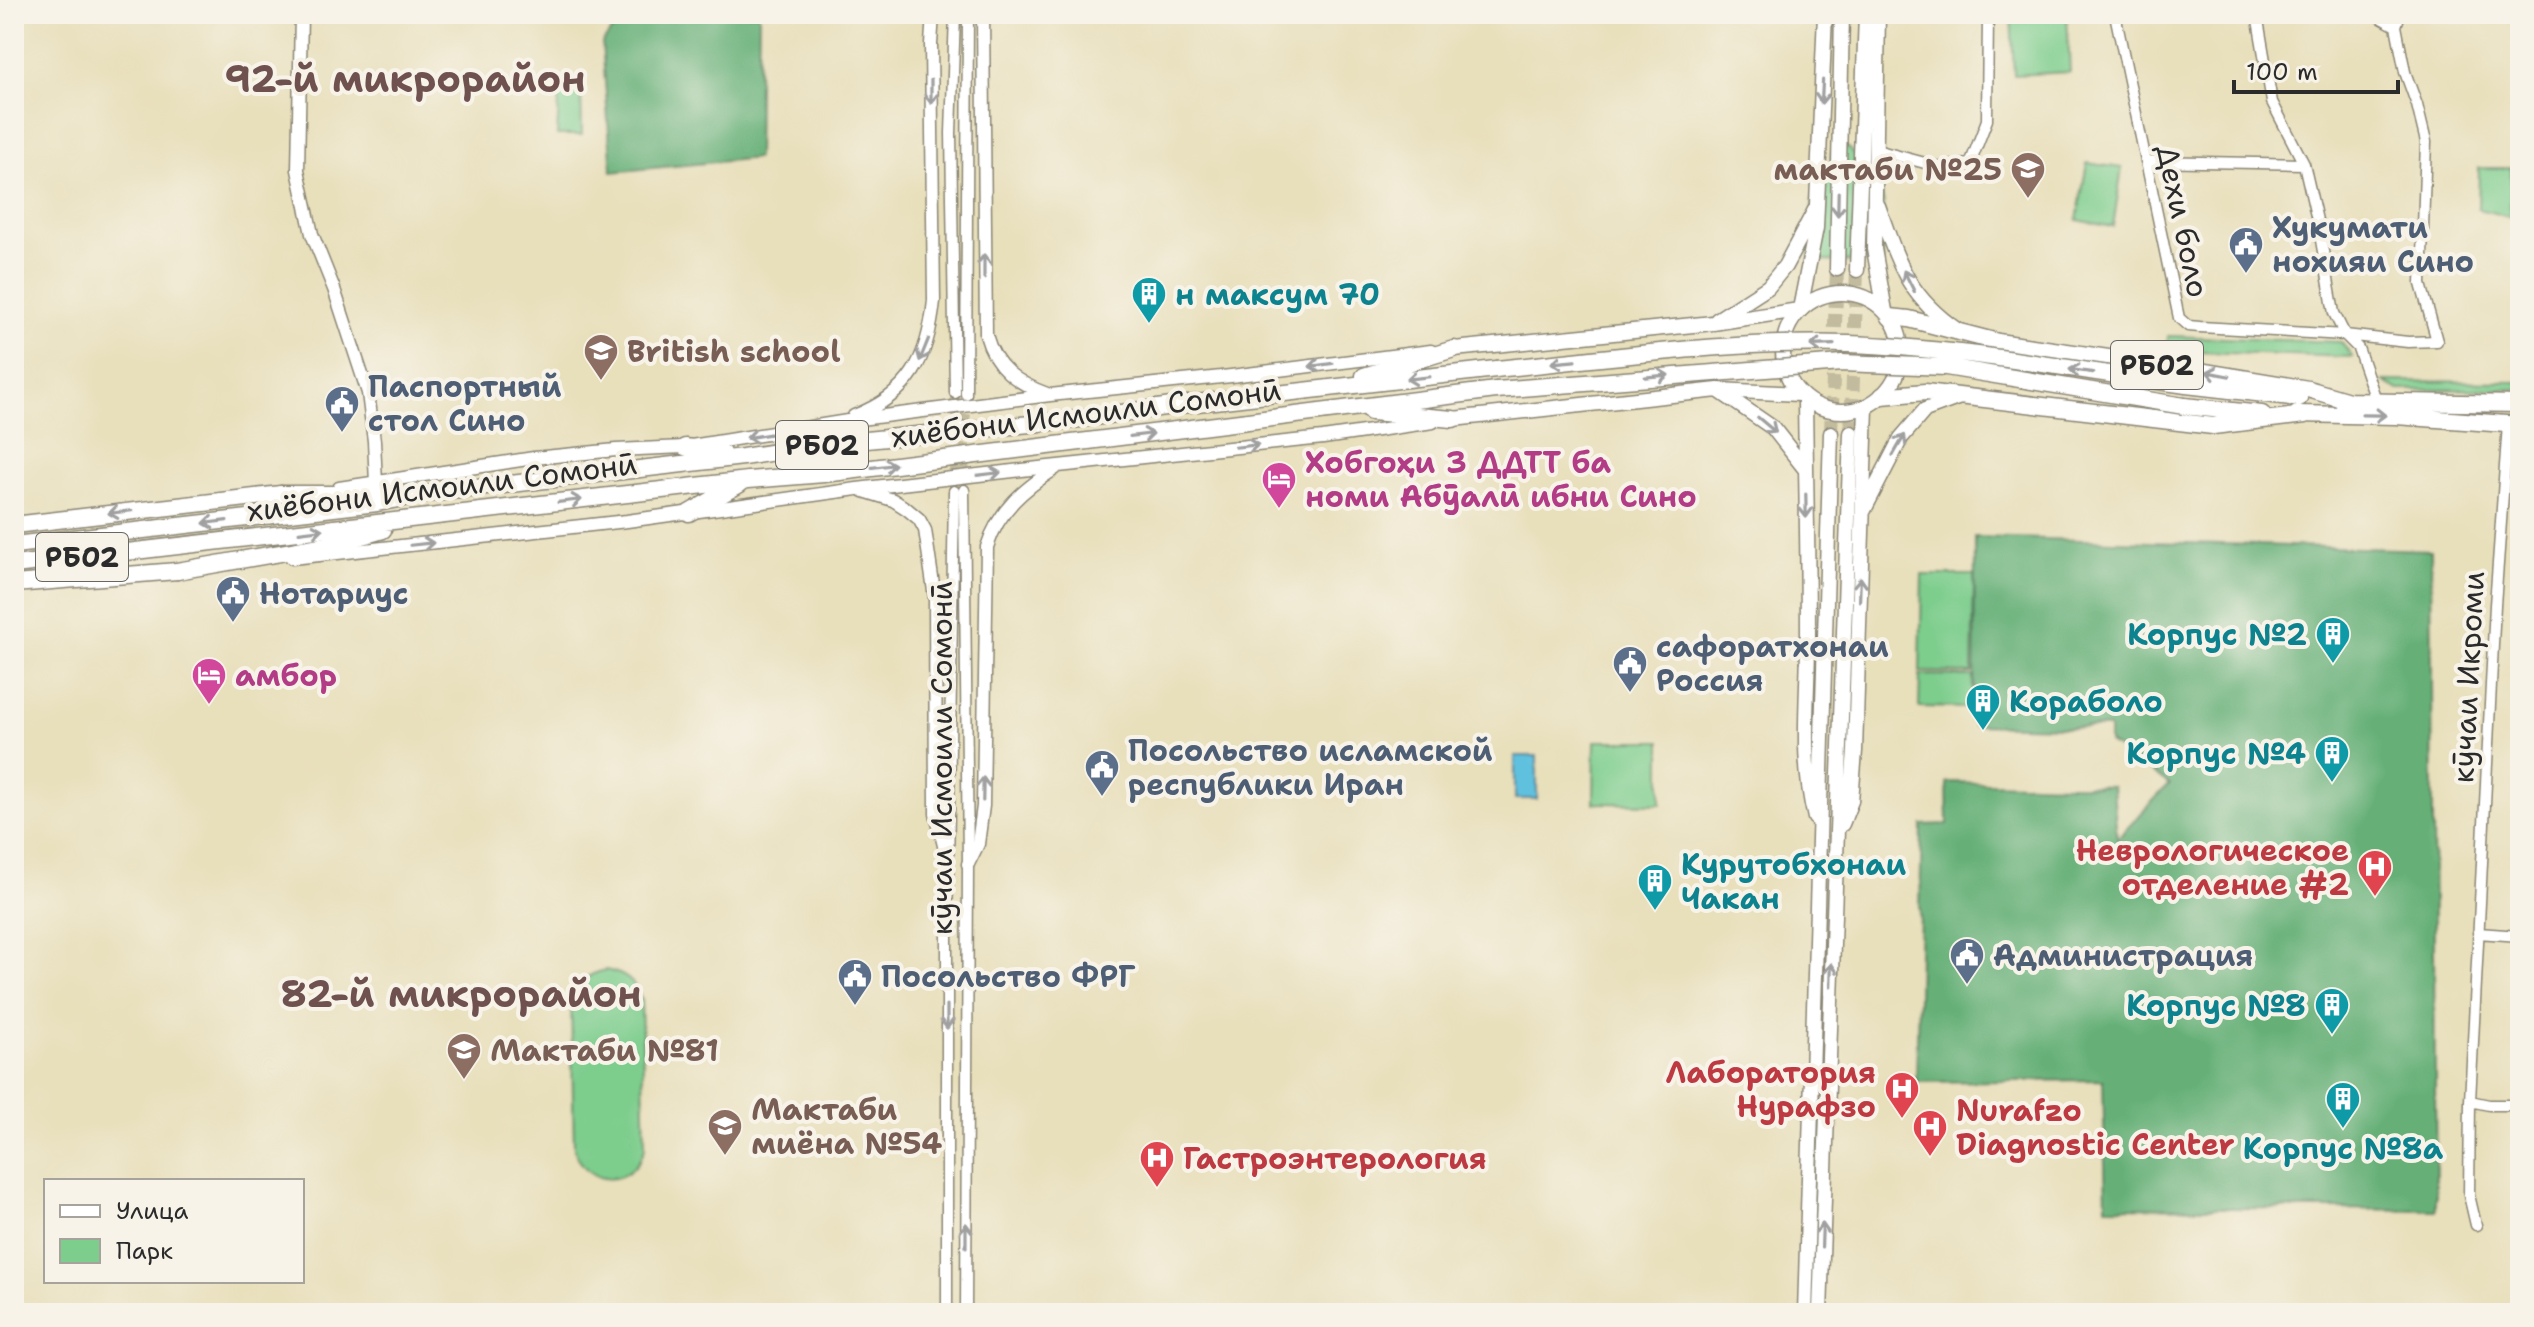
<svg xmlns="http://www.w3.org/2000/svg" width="2534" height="1327" viewBox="0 0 2534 1327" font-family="'Shantell Sans',sans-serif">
<rect width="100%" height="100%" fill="#f7f3e8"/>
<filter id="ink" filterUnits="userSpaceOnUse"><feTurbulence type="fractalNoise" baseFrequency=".0125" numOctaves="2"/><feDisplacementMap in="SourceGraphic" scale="16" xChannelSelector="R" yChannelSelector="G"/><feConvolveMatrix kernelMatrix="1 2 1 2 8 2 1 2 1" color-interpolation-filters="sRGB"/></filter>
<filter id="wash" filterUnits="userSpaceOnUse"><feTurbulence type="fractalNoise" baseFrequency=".006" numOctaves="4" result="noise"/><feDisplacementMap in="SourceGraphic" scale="32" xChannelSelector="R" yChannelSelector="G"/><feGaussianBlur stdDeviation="1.8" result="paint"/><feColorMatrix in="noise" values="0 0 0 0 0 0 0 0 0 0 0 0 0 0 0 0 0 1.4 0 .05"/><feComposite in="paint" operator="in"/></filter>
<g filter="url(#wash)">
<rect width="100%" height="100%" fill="#e8dfbb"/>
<path fill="#7dcd8d" stroke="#547c5c" stroke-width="2" d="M2011,14h56l3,58 -56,3z
M581,84l1,51h-25l3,-50z
M1839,148h10l30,40 5,16 -1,58 -74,-1 5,-81 16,-10 2,-19z
M2087,163l35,5 -9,59 -36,-7z
M2479,168h32l-1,49 -32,-8z
M2168,336l173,6 11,15 -185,-6z
M2383,381l137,1v7l-121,1z
M1922,575h52l-2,98 -52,-1z
M1920,675l53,1 -1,32 -53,-1z
M1595,741h66v63l-67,-1z
M606,970c19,4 29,11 35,29l4,149c-13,40 -58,41 -71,0l-3,-149c7,-18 17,-25 35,-29z"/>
<path fill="#66b078" stroke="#486e52" stroke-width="2" d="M625,14h134l-2,144 -145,14 -10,-129z
M1975,537l456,13 5,660 -330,-3 -3,-127 -187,2 6,-257 26,-1 -1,-42 166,4 4,53 52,-55 -60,-41v-15l-135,-3z"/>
<path fill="#61c1df" stroke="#467685" stroke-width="2" d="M1515,756h22v43h-22z"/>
</g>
<g filter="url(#ink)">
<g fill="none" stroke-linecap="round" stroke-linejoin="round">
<path stroke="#c2bb9e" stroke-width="10" stroke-dasharray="10 5" stroke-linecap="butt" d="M964,484l2,-84
M954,491l1,-98"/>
<path stroke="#c2bb9e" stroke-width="14" stroke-dasharray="14 7" stroke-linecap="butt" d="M1831,433l6,-164
M1851,433l6,-163"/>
<defs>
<path id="minor" d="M2115,14l64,304 9,8 12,1 145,8 63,7 29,-1 -16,-57 5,-142 -9,-37 -12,-33 -9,-46 -22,-12
M2257,14l15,88 32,62 15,65 15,84 11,22 13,13 18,52
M2396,26l4,-12
M1876,150l64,17 30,-3 17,-44 1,-106
M2147,161l157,3
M955,393l-4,-260 4,-119
M966,394l2,-380
M964,490l4,374 -2,449
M2478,933l42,3
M2470,1101l19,4h31
M2476,1225l-7,-30 1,-94 25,-496 13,-181
M947,1313v-379l7,-443"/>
<path id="tertiary" d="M301,14l-3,156 14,64 22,55 34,104 6,48 2,42
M983,14l3,321c9,33 31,48 61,59
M854,416c57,-22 74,-58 80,-115l-3,-257 2,-30
M339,488l195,-30 82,-8 69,-3 175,-28 190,-24 181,-19 200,-25
M864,491l29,9 14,9 12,10 6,11 10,68 1,215 12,49
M292,558l335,-37 230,-32 182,-21 284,-30 110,-16
M968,864l10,-20 5,-38 4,-259c12,-38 37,-58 69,-79"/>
<path id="secondary" d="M1878,14l-4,235 11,62
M1878,206c20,55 28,89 79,124
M1837,269l5,-255
M1857,270l9,-256
M1783 352a59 59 0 1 1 118 0a59 59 0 1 1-118 0Z
M1800,309l16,-81 9,-214
M1717,320l51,-33 17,-21 30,-56
M1454,349l259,-26 86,-13
M1718,390l55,38 33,42
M1805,400c1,80 3,160 3,240 0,61 -8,118 7,178
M1453,419l265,-29 81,4
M1864,510l37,-72 24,-28 38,-14
M1842,824l9,-23 4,-50 11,-344
M1805,1313l26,-880
M1820,1313l31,-880"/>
<path id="primary" d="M14,525l267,-31
M14,584l163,-13"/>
<path id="trunk" d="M1890,317l19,2 89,23 207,30 103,17 41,12
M1364,376l90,-27
M2186,385l113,13
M1882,396l43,-4 288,34 92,-11
M2342,401l178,3
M2184,406l78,8
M1371,412l82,7
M2297,414l99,2 124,9
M685,447l37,6
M281,494h98
M689,513l51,-29
M14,545l363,-42 48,-9 318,-37 92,-14 237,-23 107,-15 317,-36
M14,565l734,-85 76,-6 672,-84
M177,571l161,-28 45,-13"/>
</defs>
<use href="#minor" stroke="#8a8573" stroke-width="13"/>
<use href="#tertiary" stroke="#8a8573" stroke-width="15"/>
<use href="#secondary" stroke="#8a8573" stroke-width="17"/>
<use href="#primary" stroke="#8a8573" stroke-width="19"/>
<use href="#trunk" stroke="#8a8573" stroke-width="19"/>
<use href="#minor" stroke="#fff" stroke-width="10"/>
<use href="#tertiary" stroke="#fff" stroke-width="12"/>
<use href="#secondary" stroke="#fff" stroke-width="14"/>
<use href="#primary" stroke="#fff" stroke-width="16"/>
<use href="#trunk" stroke="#fff" stroke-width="16"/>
<defs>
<path id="trunk-bridge" d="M1496,369c115,-11 235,-29 352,-25 112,4 226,26 338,41
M1496,390l346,-27 104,4 238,39"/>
</defs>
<use href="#trunk-bridge" stroke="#8a8573" stroke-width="19" stroke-linecap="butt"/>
<use href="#trunk-bridge" stroke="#fff" stroke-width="16"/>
</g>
<defs><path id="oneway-shaft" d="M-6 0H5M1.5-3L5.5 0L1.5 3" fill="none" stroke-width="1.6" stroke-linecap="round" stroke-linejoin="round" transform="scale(2)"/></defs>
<g stroke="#a0a0a0">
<use href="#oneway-shaft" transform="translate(931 92) rotate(90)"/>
<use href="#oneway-shaft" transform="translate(1822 92) rotate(93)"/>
<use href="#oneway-shaft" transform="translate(1838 204) rotate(91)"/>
<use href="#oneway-shaft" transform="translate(984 266) rotate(-90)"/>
<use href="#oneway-shaft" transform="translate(1909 281) rotate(-117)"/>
<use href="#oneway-shaft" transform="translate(1822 345) rotate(178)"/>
<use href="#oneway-shaft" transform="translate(924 350) rotate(112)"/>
<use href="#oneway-shaft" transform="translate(1563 362) rotate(175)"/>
<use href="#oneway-shaft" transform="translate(1321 365) rotate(172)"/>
<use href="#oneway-shaft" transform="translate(2081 371) rotate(-172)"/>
<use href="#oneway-shaft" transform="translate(2218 374) rotate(-169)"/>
<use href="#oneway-shaft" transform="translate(1657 376) rotate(-5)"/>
<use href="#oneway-shaft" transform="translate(1418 378) rotate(174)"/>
<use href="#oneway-shaft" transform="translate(2374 415) rotate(1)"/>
<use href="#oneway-shaft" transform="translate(1767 425) rotate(40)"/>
<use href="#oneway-shaft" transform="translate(1142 435) rotate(-7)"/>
<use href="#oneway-shaft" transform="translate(758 436) rotate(171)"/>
<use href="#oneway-shaft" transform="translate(1899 445) rotate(-60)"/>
<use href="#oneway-shaft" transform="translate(1247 446) rotate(-6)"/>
<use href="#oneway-shaft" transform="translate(884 466) rotate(-7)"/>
<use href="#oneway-shaft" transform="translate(989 474) rotate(-7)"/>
<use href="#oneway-shaft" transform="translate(570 501) rotate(-7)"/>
<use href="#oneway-shaft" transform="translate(1806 506) rotate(89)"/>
<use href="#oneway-shaft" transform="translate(120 512) rotate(173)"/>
<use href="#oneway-shaft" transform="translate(215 522) rotate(173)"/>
<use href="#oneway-shaft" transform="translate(311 531) rotate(-7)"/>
<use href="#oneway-shaft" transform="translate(422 544) rotate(-6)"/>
<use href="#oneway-shaft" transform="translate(1860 589) rotate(-88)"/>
<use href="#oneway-shaft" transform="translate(983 789) rotate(-89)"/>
<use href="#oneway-shaft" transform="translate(1831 975) rotate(-88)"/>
<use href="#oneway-shaft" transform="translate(947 1017) rotate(90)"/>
<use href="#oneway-shaft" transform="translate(966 1235) rotate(-90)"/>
<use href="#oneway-shaft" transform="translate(1822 1235) rotate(-88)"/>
</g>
</g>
<defs>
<symbol id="school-pin" viewBox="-11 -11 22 30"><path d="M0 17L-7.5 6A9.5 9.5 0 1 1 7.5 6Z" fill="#8d6e63" stroke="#f7f3e8"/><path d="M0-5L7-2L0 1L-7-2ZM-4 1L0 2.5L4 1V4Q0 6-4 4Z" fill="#fff"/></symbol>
<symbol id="civic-pin" viewBox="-11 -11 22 30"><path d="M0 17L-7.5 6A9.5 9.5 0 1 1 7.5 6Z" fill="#5c6f8a" stroke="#f7f3e8"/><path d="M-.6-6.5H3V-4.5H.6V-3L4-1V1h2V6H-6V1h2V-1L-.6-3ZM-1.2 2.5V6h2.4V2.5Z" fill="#fff"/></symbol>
<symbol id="building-pin" viewBox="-11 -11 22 30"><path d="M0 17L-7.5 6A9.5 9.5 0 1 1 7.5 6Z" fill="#0f9aa8" stroke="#f7f3e8"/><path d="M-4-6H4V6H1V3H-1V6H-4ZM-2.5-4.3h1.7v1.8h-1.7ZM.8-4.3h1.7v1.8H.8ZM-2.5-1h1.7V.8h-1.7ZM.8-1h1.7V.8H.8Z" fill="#fff"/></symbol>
<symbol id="hotel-pin" viewBox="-11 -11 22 30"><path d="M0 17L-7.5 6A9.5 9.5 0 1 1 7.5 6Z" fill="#d1479c" stroke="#f7f3e8"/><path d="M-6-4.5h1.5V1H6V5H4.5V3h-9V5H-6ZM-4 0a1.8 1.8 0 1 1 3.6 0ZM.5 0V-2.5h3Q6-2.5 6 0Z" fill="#fff"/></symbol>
<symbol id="hospital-pin" viewBox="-11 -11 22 30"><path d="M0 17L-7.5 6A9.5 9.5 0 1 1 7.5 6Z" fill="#e0444e" stroke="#f7f3e8"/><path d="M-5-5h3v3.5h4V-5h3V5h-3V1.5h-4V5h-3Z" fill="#fff"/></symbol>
</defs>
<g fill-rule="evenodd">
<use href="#school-pin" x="2008" y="149" width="40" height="54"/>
<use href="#civic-pin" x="2226" y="224" width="40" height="54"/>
<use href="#building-pin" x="1129" y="274" width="40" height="54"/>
<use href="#school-pin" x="581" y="331" width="40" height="54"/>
<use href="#civic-pin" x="322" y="383" width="40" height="54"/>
<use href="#hotel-pin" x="1259" y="459" width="40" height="54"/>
<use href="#civic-pin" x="213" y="573" width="40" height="54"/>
<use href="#building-pin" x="2313" y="614" width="40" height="54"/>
<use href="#civic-pin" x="1610" y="643" width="40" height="54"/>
<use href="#hotel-pin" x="189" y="655" width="40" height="54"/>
<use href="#building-pin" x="1963" y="681" width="40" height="54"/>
<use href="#building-pin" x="2312" y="733" width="40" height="54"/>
<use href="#civic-pin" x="1082" y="747" width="40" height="54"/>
<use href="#hospital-pin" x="2355" y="847" width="40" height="54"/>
<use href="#building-pin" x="1635" y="861" width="40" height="54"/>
<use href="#civic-pin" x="1947" y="935" width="40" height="54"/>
<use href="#civic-pin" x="835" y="956" width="40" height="54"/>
<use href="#building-pin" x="2312" y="985" width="40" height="54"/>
<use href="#school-pin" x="444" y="1030" width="40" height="54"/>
<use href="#hospital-pin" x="1882" y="1069" width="40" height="54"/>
<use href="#building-pin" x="2323" y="1079" width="40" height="54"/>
<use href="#school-pin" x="705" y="1106" width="40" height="54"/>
<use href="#hospital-pin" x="1910" y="1107" width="40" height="54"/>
<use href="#hospital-pin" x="1137" y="1138" width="40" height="54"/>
</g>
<g text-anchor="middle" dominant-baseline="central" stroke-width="8" stroke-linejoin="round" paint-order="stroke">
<g fill="#f7f3e8" stroke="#686764" stroke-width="2">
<rect x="2111" y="341" width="92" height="48" rx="6"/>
<rect x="776" y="421" width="92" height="48" rx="6"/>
<rect x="36" y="533" width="92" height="48" rx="6"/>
</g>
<g font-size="28" font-weight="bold" fill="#2b2b2b">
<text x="2157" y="365">РБ02</text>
<text x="822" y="445">РБ02</text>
<text x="82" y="557">РБ02</text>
</g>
<g font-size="30" font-weight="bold" fill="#785e54" stroke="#f7f3e8" text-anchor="start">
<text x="2002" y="169" text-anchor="end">мактаби №25</text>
<text x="627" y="351">British school</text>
<text x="490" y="1050">Мактаби №81</text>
<text x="751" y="1109">Мактаби<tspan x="751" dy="34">миёна №54</tspan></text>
</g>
<g font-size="30" fill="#2b2b2b" stroke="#f7f3e8">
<text transform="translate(2183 221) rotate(78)">Дехи боло</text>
<text transform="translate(1086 413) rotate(-7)">хиёбони Исмоили Сомонӣ</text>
<text transform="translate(442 487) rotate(-7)">хиёбони Исмоили Сомонӣ</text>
<text transform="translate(2468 677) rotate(-87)">кӯчаи Икроми</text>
<text transform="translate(941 758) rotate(-90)">кӯчаи Исмоили Сомонӣ</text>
</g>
<g font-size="30" font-weight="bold" fill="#4e5e75" stroke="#f7f3e8" text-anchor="start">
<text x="2272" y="227">Хукумати<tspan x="2272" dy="34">нохияи Сино</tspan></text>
<text x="368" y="386">Паспортный<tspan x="368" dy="34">стол Сино</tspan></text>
<text x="259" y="593">Нотариус</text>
<text x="1656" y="646">сафоратхонаи<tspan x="1656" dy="34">Россия</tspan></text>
<text x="1128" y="750">Посольство исламской<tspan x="1128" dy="34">республики Иран</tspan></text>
<text x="1993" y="955">Администрация</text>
<text x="881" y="976">Посольство ФРГ</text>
</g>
<g font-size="30" font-weight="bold" fill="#0d838f" stroke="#f7f3e8" text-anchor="start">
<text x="1175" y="294">н максум 70</text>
<text x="2307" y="634" text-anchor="end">Корпус №2</text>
<text x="2009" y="701">Кораболо</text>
<text x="2306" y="753" text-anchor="end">Корпус №4</text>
<text x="1681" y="864">Курутобхонаи<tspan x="1681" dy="34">Чакан</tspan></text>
<text x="2306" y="1005" text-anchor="end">Корпус №8</text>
<text x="2343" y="1148" text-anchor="middle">Корпус №8а</text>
</g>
<g font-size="30" font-weight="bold" fill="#b23c85" stroke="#f7f3e8" text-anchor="start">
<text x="1305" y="462">Хобгоҳи 3 ДДТТ ба<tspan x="1305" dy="34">номи Абӯалӣ ибни Сино</tspan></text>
<text x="235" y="675">амбор</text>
</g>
<g font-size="30" font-weight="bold" fill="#be3a42" stroke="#f7f3e8" text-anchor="end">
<text x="2349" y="850">Неврологическое<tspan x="2349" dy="34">отделение #2</tspan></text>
<text x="1876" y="1072">Лаборатория<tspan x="1876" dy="34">Нурафзо</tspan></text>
<text x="1956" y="1110" text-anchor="start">Nurafzo<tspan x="1956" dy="34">Diagnostic Center</tspan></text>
<text x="1183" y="1158" text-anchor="start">Гастроэнтерология</text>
</g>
<g font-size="38" font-weight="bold" fill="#6f5250" stroke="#f7f3e8">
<text x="405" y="78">92-й микрорайон</text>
<text x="461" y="993">82-й микрорайон</text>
</g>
</g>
<rect width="2534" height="1327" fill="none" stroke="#f7f3e8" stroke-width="48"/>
<rect x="44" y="1179" width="260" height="104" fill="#f7f3e8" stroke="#a5a39c" stroke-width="2"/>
<rect x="60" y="1205" width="40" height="12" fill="#ffffff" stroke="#a5a39c" stroke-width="2"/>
<text x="116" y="1219" font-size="24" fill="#2b2b2b">Улица</text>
<rect x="60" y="1239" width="40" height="24" fill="#7dcd8d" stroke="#a5a39c" stroke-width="2"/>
<text x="116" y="1259" font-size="24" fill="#2b2b2b">Парк</text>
<path d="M2234 80v12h164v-12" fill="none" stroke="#2b2b2b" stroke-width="4"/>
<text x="2246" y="80" font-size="24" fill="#2b2b2b" stroke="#f7f3e8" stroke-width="6" paint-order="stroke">100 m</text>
</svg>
